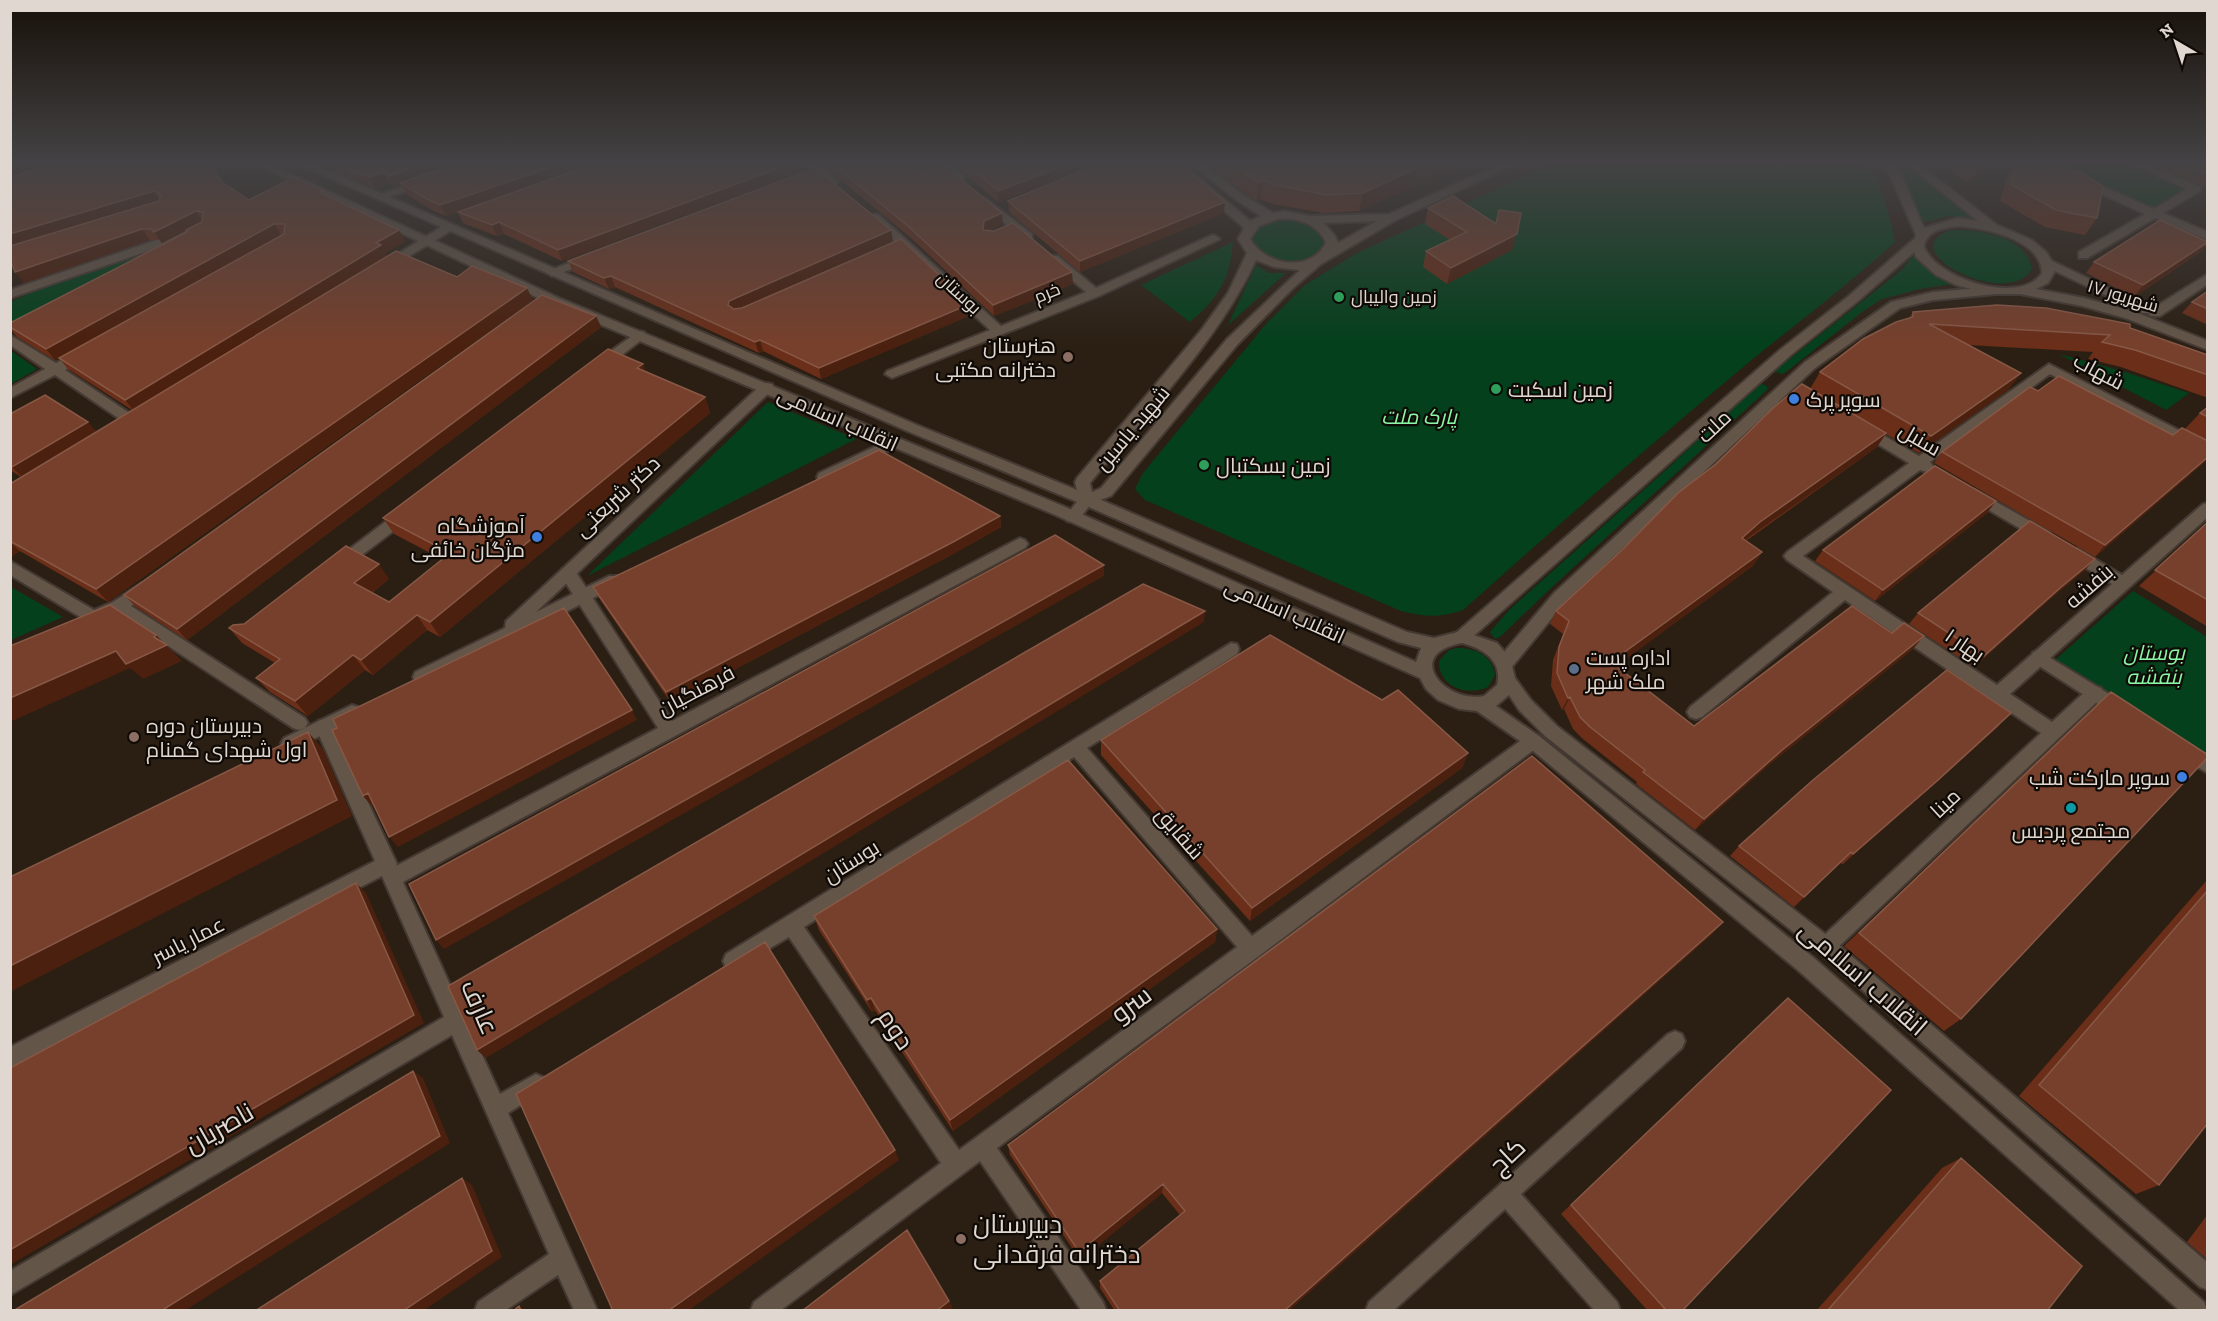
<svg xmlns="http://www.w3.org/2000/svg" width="2218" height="1321" viewBox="0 0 2218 1321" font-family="'Zilla Slab',Cairo,serif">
<rect width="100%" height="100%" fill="#2b1f13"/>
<path fill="#03401b" d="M1558,161h306c19,25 25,51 31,81 -47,43 -98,81 -147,121 -97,81 -191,163 -285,247 -23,8 -39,7 -62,1l-256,-111 -10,-11 8,-16 123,-149 39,-39 52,-32z
M1891,161h11l74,59 -26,-4 -27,6 -23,-52z
M2051,161h67l68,30 -29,18z
M1285,218c21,2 30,5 41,24 -7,23 -44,24 -62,14 -5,-3 -10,-9 -14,-14 0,-18 20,-22 35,-24z
M1952,230c27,-1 74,6 80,39 -24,42 -144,-20 -80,-39z
M1233,242c-3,38 -15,56 -43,80l-49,-37z
M162,245l-150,79 -1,-1 -1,-21 32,-14z
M1913,255l21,19 18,10 -32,5 -38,10 -16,10 -80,63 -4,2 -6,-2 1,-3 126,-100z
M1256,265l13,8h17l-58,52z
M10,350l27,19 -26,15h-1z
M2059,354l63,17 67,22 -23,17z
M1762,384l5,2v4l-217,199 -49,47 -6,3 -5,-7 19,-22 159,-142 87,-81z
M768,402l88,37 -269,137z
M11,587l52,30 -52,23z
M2133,591l74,46v122l-152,-99z
M1457,648c18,0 35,7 38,27l-7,12c-20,10 -50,0 -49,-26l10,-11z"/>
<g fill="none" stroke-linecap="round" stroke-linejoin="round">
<defs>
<path id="minor" d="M803,161h12l23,21 -6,3 -4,-1z
M934,161h12l19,17 -6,3 -4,-1z
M2030,161h15l109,48 33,-20 -63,-28h15l61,26v4l-37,22 45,19v8l-53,-22 -68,40h-8v-6l66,-38z
M424,179l4,1v4l-49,16 -6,-3z
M985,198l47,36v6h-8l-43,-37 -2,-2z
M875,214l4,1 122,111 85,-34 -36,-30v-6h8l38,32 114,-52 4,-1 6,4 -121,57 -207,82 -7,-4 2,-3 103,-41 -119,-109v-6z
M448,223l6,4 -2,3 -64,39 -4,1 -6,-4z
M200,225l4,1v6l-194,66v-8z
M591,254l6,4 -2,3 -43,15 -6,-4z
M2208,274v10l-48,32h-10l-1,-3 1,-3z
M639,331l5,1 2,3 -2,3 -40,31h-10l-2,-3 2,-3z
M10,335l46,28 22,-12h10l2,3 -2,3 -23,13 72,48 2,3 -2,3h-10l-72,-49 -45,23v-10l35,-19 -35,-24z
M2049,364l159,81v11l-158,-82 -120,88 4,5 -2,4 -5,1 -7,-2 -117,86 194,129 115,-101 -44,-27 -3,-4 3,-4h10l44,26 81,-71 5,-1v14l-198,177 42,28 37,-34 6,-2 6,2 2,5 -2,5 -268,254 -7,3 -7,-3 -3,-6 3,-6 222,-207 -196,-133 -143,117 -6,2 -6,-2 -3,-5 3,-5 143,-115 -46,-32 -3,-4 3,-4 122,-89 -50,-30 -2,-3 2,-3h10l50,29z
M1975,490l73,41 3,4 -3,4h-10l-68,-40 -2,-4z
M407,508l7,5 -2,4 -67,51h-10l-3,-4 3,-4 67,-51z
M1020,538l5,2 3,4 -3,4 -622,334 97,212 36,-20 7,3 3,7 -3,7 -35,22 89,197h-23l-16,-35 -52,35h-31l3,-8 71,-48 -97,-219 -442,260v-24l434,-254 -62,-141 -372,192v-21l365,-186 -60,-135 3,-5 6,-2 6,2 67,143 -1,2 262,-138 -96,-151 -2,-4 2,-4h12l98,152z
M10,561l84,49 19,-8 29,-19h12l2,4 -2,4 -23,15 174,112 3,5 -3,5 -6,2 -6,-2 -175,-115 -25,10 -6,-2 -77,-46z
M1231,643l6,1 2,5 -2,5 -150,94 165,188 275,-200 6,-2 6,2 3,5 -3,5 -280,210 -262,192 106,154 3,8h-25l-101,-149 -199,149h-30l3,-8 187,-139 -152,-226 -56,33 -7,-2 -3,-7 3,-7zM1074,757l163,190 -278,203 -155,-223z
M1675,1031l7,3 3,7 -3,7 -161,146 96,108 3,8h-26l-89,-101 -111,101h-28l3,-8 299,-268z"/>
<path id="tertiary" d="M1167,161h12l71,60 11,-5 -26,-17 -47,-38h12l43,34 30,18 11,-2 26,5 79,-2 118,-53h15l-126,59 -75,44 -29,25 -55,56 -126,151c-5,2 -13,4 -18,7 -10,7 -12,22 -26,18l-2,-4 14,-18 -4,-17 2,-4 125,-149 26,-36 19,-40 -9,-14 6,-11zM1278,219c19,-2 41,5 48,24 -16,30 -60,23 -76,-4l9,-13zM1377,221l-39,22 -3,-7 -11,-13zM1256,260l18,7 26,3 -73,69 -126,149 -9,4 -2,-9c57,-70 127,-140 166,-223z
M1917,239l6,4 -2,3 -63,55 -67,54 -323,286 -6,2 -6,-2 -2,-4 2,-4 325,-284 69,-54 63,-55z
M1992,287l4,1 2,3 -2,3 -63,6 -33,8 -85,60 -249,233 -55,67 -6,2 -6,-2 -2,-5 2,-5 55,-65 251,-231 86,-60 42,-10z
M767,383l5,1 2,3 -2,3 -236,222 73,-36h12l2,4 -2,4 -194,98 -6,2 -6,-2 -2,-5 2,-5 90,-44 1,-7 256,-237z
M893,438l5,2 2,3 -2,3 -69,35h-10l-2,-4 2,-4z
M2039,651l88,54 3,5 -3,5 -6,2 -6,-2 -82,-53 -2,-5 2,-5z
M352,705l6,2 3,5 -3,5 -62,31 -6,2 -6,-2 -3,-5 3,-5z
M2183,743l25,13v17l-31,-18 -3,-5 3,-5z"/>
<path id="secondary" d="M249,161h14l296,137 504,208 353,156 5,-14 -23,-6 -316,-138 -175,-73 -616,-270h15l611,264 175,71 315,136 27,6 28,-7 35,12 13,15 5,20 16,22 26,26 276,214 375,323v27l-8,-3 -381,-335 -274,-216 -26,-26 -10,-15 -13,11 43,30 275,222 390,344 3,8h-28l-379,-338 -273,-226 -50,-35 -18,-2 -21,-9 -12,-11 -6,-11 -367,-164 -502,-210zM1462,643c21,5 41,18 35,42l-13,11c-39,8 -82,-42 -22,-53z
M1879,161h11l11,13 23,54 34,-10 20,3 -75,-60h12l82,64 35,15 14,12 6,9 102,49 -1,3h-10l-88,-42 -7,12 -12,6 48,9 51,14 73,29v9l-83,-32 -43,-12 -62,-12h-30l-34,-9 -20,-10 -20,-18 -4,-11 4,-11 -26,-60zM1958,226c27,2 83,13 84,47 -21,33 -107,6 -118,-27 3,-16 20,-18 34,-20z"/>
</defs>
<use href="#minor" stroke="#443a33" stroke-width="4"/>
<use href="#tertiary" stroke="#443a33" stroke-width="4"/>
<use href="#secondary" stroke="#443a33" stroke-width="4"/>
<use href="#minor" fill="#635548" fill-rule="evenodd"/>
<use href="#tertiary" fill="#635548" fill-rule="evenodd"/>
<use href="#secondary" fill="#635548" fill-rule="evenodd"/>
</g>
<path fill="#6a2e19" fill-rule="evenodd" d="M10,161l212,21 27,18 78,-4 78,45 -20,12 1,3 71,21 76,23 -425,302 -88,-51 -10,6v-73l11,-7 -11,-7v-56l86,18 36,-22 -64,-41 -9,-11 -4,2 -38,-23 -7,-8v-6l177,-91 -1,-2 -24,13 -3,-3h-9l-126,43 -14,-38zM281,235h1l-145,80z
M312,161h494l2,8 -246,92 -58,-27 -7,2 -34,-13 -5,-11 -12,4 -14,-6 -26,-16 -5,-9 -6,2 -6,-4 -14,5z
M818,161h117l1,6 67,57 -15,7 85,53 -79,32 -83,-78z
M950,161h154l-106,41z
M1204,161h262l-107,50 -35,2 -51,-9 -13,-5 -3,2 -13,-8z
M1936,161h68l-34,20h-5z
M2017,161l80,57 -12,17 -40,-8 -45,-26 7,-25z
M2166,161h42v25l-3,2 -44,-20z
M1008,201l216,12 -144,59 -71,-60z
M1428,208l67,15 4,-13 13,40 -65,34 -24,-17 3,-16 24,-11 -25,-16z
M891,230l2,11 -151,67 228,-4 1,11 -150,64 -58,-28 -4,2 -144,-66 -6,2 -36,-17 -5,-11z
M2208,243l-9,10 -65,44 -48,-24 8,-11z
M2208,291v34l-26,-12 10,-11z
M1913,312l217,16 78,27v43l-87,-31 -33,-8 5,-7 -125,-7 53,28 -13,17 -89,63 -33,-19 -9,13 -131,94 8,24 -138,101 78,60 219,-77 -142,114 -76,67 -59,-46 1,-2 -54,-43 -10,-10 -9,-20 -2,1 -11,-24 2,-26 10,-26 -13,-10 6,-13 160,-147 94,-75 10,-17 89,-54z
M596,316l5,11 -414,313 -52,-34 -11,-11z
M646,371l59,26 5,16 -270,224 -13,-7 -54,45 -8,-5 -57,46 -38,-24 -14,-14 19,-15 -33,-20 -13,-15 160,-49 -17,14 17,9 53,-43 -48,-25 -11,-16z
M2038,391l135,44 11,-5 16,-17 8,-6v52l-113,98 -161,-94 8,-11z
M1996,501l-9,12 -112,88 -60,-40 8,-11z
M1000,516l1,11 -46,26 -284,150 -72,-105 -6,-11z
M2208,522v105l-69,-41z
M2085,570l-35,29 -76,68 -65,-43 9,-11z
M2111,692l-150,327 -17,12 -100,-85z
M2000,725l-73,66 -84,73 -3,-1 -46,44 -64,-51 9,-10z
M1101,740l367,13 -6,15 -212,153 -149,-166z
M2208,879v244l-49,62 -23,9 -117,-98z
M814,916l403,13 -2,13 -262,189 -78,-121 -3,2 -53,-82z
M1723,922l-12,13 -423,376h-173l-15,-23v-7l80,-66 -18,-22 -82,67 -70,-105 -2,-10z
M1788,998l-106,313h-34l-87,-97z
M1961,1158l86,153h-231l126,-143z
M2208,1214v46l-21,-18z"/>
<path fill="#4b200e" d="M27,161h50l-67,18v-14z
M432,161h37l-69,22 1,2 -6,2 -6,-11z
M570,161h36l-160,55 -6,-11z
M798,161h8l2,8 -246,92 -4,-11z
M917,161h18l1,6 -20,6 -2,-4 1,-7z
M1076,161h28l-106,41v-11z
M1431,161h35l-107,50 4,-18z
M1982,161h22l-34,20z
M384,172l5,11 -14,5 -6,-11z
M1262,180l-2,19 -3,2 2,-19z
M154,191l7,11 -149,45 -2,-2v-11z
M1225,202l-1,11 -144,59v-11z
M196,211l7,11 -41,21 -8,-11z
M1002,213l1,11 -18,8 -2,-2 1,-9z
M499,222l5,12 -7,2 -5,-11z
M274,224l7,11 -226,125 -9,-11z
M142,229l8,11 -126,43 -9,-11z
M399,230l6,11 -20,12 2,3 -253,155 -9,-11 251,-157z
M891,230l2,11 -161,71 -4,-7 1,-4z
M1517,234l-5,16 -65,34 4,-16z
M2208,242l-9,11 -65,44 9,-12z
M1072,272l1,12 -79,32 -1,-11z
M611,276l4,11 -6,2 -5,-11z
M527,288l6,12 -425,302 -12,-13z
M970,304l1,11 -150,64 -2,-11z
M596,316l5,11 -414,313 -10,-11z
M760,340l3,11 -4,2 -4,-11z
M643,364l6,16 -12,-12z
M2021,373l-13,17 -89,63 12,-17z
M705,397l5,16 -270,224 -10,-15z
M88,422l10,11 -75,45 -11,-11z
M1886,433l-9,14 -125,88 -18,16 8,-13 18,-16z
M2208,457v2l-113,98 10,-12z
M1996,501l-9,12 -112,88 8,-11z
M1000,516l1,11 -46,26 -284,150 -5,-11z
M10,542l10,9 -10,6z
M1762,552l-8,13 -150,110 7,-13z
M2095,559l-10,11 -35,29 -76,68 10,-11 76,-68z
M379,564l10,15 -24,19 -11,-15z
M1104,565v11l-660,373 -8,-9z
M1205,611l-1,11 -718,436 -9,-8z
M417,615l10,15 -54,45 -12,-15z
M156,635l26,26 -39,18 -13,-11 -120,54v-24l106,-47z
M1924,636l-11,13 -142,114 -76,67 9,-11 77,-68z
M353,655l12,15 -57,46 -13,-15z
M1570,697l-6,12 -2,1 6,-12z
M632,710l5,10 -239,127 -9,-10z
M2011,713l-84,78 -84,73 10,-10z
M308,732l15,17 29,67 -342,176v-26z
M1468,753l-6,15 -212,153 2,-13z
M368,793l9,10 -5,3 -9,-10z
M356,883l10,10 58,130 -414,242v-15z
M1723,922l-12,13 -423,376h-4z
M1217,929l-2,13 -262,189 -3,-11z
M871,998l4,12 -3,2 -5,-12z
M413,1071l10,7 27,65 -266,168h-23z
M895,1150l4,10 -211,151h-20z
M462,1178l10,7 30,72 -79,54h-20z
M1163,1184l-1,9 -82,67 -1,-8z
M949,1301l4,7 -4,3h-13z
M519,1306l8,5h-6z"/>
<path fill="#77402c" stroke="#875846" stroke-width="1.5" d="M10,161h17l-17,4z
M65,161h145l12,21 27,18 45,-23 30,14 -5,1 80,38 -23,13 5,2 -256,155 -66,-42 225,-124 1,-10h-11l-228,125 -36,-22v-4l177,-91 -1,-2 16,-8 1,-10 -7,-1 -42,21 -3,-3h-9l-127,43 -5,-13v-13l149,-45 2,-6 -7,-4 -144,43v-57z
M332,161h100l-43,15 -5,-4 -15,5z
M463,161h107l-130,44 -13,-6 -27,-16z
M602,161h196l-240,89 -59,-28 -7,3 -34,-13z
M829,161h88l-2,1 -1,7 6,2 24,-6 58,48 -18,8 -1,9 11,1 19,-8 59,49 -79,33 -84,-78z
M962,161h114l-78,30z
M1106,161h72l47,41 -145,59 -72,-60z
M1229,161h202l-68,32 -36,2 -51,-10 -14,-5 -3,2 -13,-8z
M2017,161h8l56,10 22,16 -6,31 -41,-8 -46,-26z
M2179,161h29v13z
M815,168l76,62 -162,71 -1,4 6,4 8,-1 159,-69 69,65 -151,64 -59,-28 -5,2 -144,-66 -7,2 -36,-17z
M1453,196l43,28 3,-14 22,3 -4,21 -66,34 -25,-17 41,-19 -39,-24z
M2160,220l48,22 -65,43 -49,-23z
M396,251l61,26 15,-11 55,22 -431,301 -86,-48v-57z
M2208,291v18l-16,-7z
M542,295l54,21 -419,313 -53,-34z
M1997,305l49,3 84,16v4l78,27v20l-73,-25 -33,-8 8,-7 -181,-11 92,49 -90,63 -111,-64 43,-33 33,-17 17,-5v-5z
M608,349l35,15 -6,4 68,29 -275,225 -13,-7 -56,45 -8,-5 -58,46 -39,-23 24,-19 -51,-31 4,-3 11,-1 102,-78 33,18 -25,19 35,19 61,-49 -67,-35z
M2059,376l114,59 9,-7 26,13v16l-103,88 -163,-93 88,-65 8,4z
M1802,384l84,49 -126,89 -18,16 20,14 -151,110 83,64 158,-120 40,27 12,-10 20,13 -143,115 -77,68 -61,-47 2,-2 -55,-43 -10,-10 -10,-20 -2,1 -11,-25 2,-26 10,-26 -13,-10 67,-62 55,-56 38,-29 57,-56z
M45,395l43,27 -76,45 -2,-1v-52z
M2208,407v10l-8,-4z
M879,450l121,66 -47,26 -287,150 -73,-105z
M1935,466l61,35 -113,89 -60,-40z
M2030,521l65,38 -35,29 -76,68 -66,-43z
M2208,522v78l-53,-30z
M1055,535l49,30 -668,375 -27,-56z
M1143,584l62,27 -728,439 -29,-64z
M110,605l46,30 -2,2 13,8 -41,19 -10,-13 -106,47v-52z
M564,608l68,102 -243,127 -21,-44 -5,3 -31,-66 5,-2 -4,-9z
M1270,635l112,65 16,-10 70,63 -216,155 -151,-168z
M1947,670l64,43 -73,67 -85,74 -2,-2 -47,45 -65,-51 74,-66z
M2111,692l97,63v2l-247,262 -102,-86z
M308,732l29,68 -327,166v-89z
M1532,756l191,166 -439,389h-164l-20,-30 85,-70 -22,-27 -84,68 -71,-107z
M1068,760l149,169 -267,191 -79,-122 -4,2 -53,-84z
M356,883l58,132 -404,235v-182z
M2208,890v233l-49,62 -120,-100z
M765,942l130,208 -227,161h-55l-97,-217z
M1788,998l103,92 -209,221h-15l-96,-106z
M413,1071l27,65 -279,175h-148z
M1961,1158l121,108 -35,45h-220z
M462,1178l30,73 -89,60h-148z
M907,1230l42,71 -13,10h-134z
M519,1306l2,5h-8z"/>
<linearGradient id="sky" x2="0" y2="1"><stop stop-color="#18110a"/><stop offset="0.47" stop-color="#444244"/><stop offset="1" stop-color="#444244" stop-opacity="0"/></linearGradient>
<rect width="2218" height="346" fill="url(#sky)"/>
<g fill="#2e9e5b" stroke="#0f0a06" stroke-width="2">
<circle cx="1339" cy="297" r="6"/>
<circle cx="1496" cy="389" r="6"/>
<circle cx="1204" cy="465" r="6"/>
</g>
<g fill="#8d6e63" stroke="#0f0a06" stroke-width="2">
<circle cx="1068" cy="357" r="6"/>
<circle cx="134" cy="737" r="6"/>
<circle cx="961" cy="1239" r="6"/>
</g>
<g fill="#3f7fe0" stroke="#0f0a06" stroke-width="2">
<circle cx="1794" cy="399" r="6"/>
<circle cx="537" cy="537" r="6"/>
<circle cx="2182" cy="777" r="6"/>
</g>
<circle fill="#5c6f8a" stroke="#0f0a06" stroke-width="2" cx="1574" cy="669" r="6"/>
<circle fill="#0f9aa8" stroke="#0f0a06" stroke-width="2" cx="2071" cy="808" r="6"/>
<g text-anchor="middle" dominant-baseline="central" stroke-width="4.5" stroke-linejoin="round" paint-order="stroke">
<g font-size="18" fill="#e0d8d0" stroke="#0f0a06">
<text transform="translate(959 293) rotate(43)">بوستان</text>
<text transform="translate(1047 293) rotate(-22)">خرم</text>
<text transform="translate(2123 296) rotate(17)">۱۷ شهریور</text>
</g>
<g font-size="18" fill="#e0d8d0" stroke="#0f0a06" text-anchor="start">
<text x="1351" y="297">زمین والیبال</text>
</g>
<g font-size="21" fill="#e0d8d0" stroke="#0f0a06" text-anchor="start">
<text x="1056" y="345" text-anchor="end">هنرستان<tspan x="1056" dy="24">دخترانه مکتبی</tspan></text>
<text x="1508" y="389">زمین اسکیت</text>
<text x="1806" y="399">سوپر پرک</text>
<text x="1216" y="465">زمین بسکتبال</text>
<text x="525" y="525" text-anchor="end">آموزشگاه<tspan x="525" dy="24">مژگان خائفی</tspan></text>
<text x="1586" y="657">اداره پست<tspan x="1586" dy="24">ملک شهر</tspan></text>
<text x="146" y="725">دبیرستان دوره<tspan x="146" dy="24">اول شهدای گمنام</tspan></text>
<text x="2170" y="777" text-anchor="end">سوپر مارکت شب</text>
<text x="2071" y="830" text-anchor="middle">مجتمع پردیس</text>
</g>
<g font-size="21" fill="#e0d8d0" stroke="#0f0a06">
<text transform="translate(2099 371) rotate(28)">شهاب</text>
<text transform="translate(838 419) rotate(24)">انقلاب اسلامی</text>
<text transform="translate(1714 426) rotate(-43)">ملت</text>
<text transform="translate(1132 428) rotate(-50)">شهید یاسین</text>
<text transform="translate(1920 439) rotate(30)">سنبل</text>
<text transform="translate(617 496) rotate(-43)">دکتر شریعتی</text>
<text transform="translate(2089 586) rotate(-41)">بنفشه</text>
<text transform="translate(1285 611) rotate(24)">انقلاب اسلامی</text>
<text transform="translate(1965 645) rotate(34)">بهار ۱</text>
<text transform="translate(696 690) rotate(-28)">فرهنگیان</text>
<text transform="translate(1945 803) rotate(-43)">مینا</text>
<text transform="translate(1180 833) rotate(49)">شقایق</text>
<text transform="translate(851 861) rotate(-32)">بوستان</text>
<text transform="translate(188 940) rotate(-27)">عمار یاسر</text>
</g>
<g font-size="21" font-style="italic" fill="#89f7a5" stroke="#0f0a06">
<text x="1419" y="416">پارک ملت</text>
<text x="2154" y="652">بوستان<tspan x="2154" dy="24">بنفشه</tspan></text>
</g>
<g font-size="26" fill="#e0d8d0" stroke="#0f0a06">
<text transform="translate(1863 978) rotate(41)">انقلاب اسلامی</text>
<text transform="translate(1131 1004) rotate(-36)">سرو</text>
<text transform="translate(480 1007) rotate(66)">عارف</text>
<text transform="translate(896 1029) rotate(56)">دوم</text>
<text transform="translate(219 1128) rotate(-30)">ناصریان</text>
<text transform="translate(1507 1156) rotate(-43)">کاج</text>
</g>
<g font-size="26" fill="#e0d8d0" stroke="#0f0a06" text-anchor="start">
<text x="973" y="1224">دبیرستان<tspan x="973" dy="30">دخترانه فرقدانی</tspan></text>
</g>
</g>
<rect width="2218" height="1321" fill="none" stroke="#e0d8d0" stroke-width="24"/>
<g transform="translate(2176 42) rotate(321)" stroke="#0f0a06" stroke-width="4.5" paint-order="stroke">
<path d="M0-4.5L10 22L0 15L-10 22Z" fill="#e0d8d0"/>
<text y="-9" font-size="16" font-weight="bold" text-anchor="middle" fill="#e0d8d0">N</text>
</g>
</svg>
